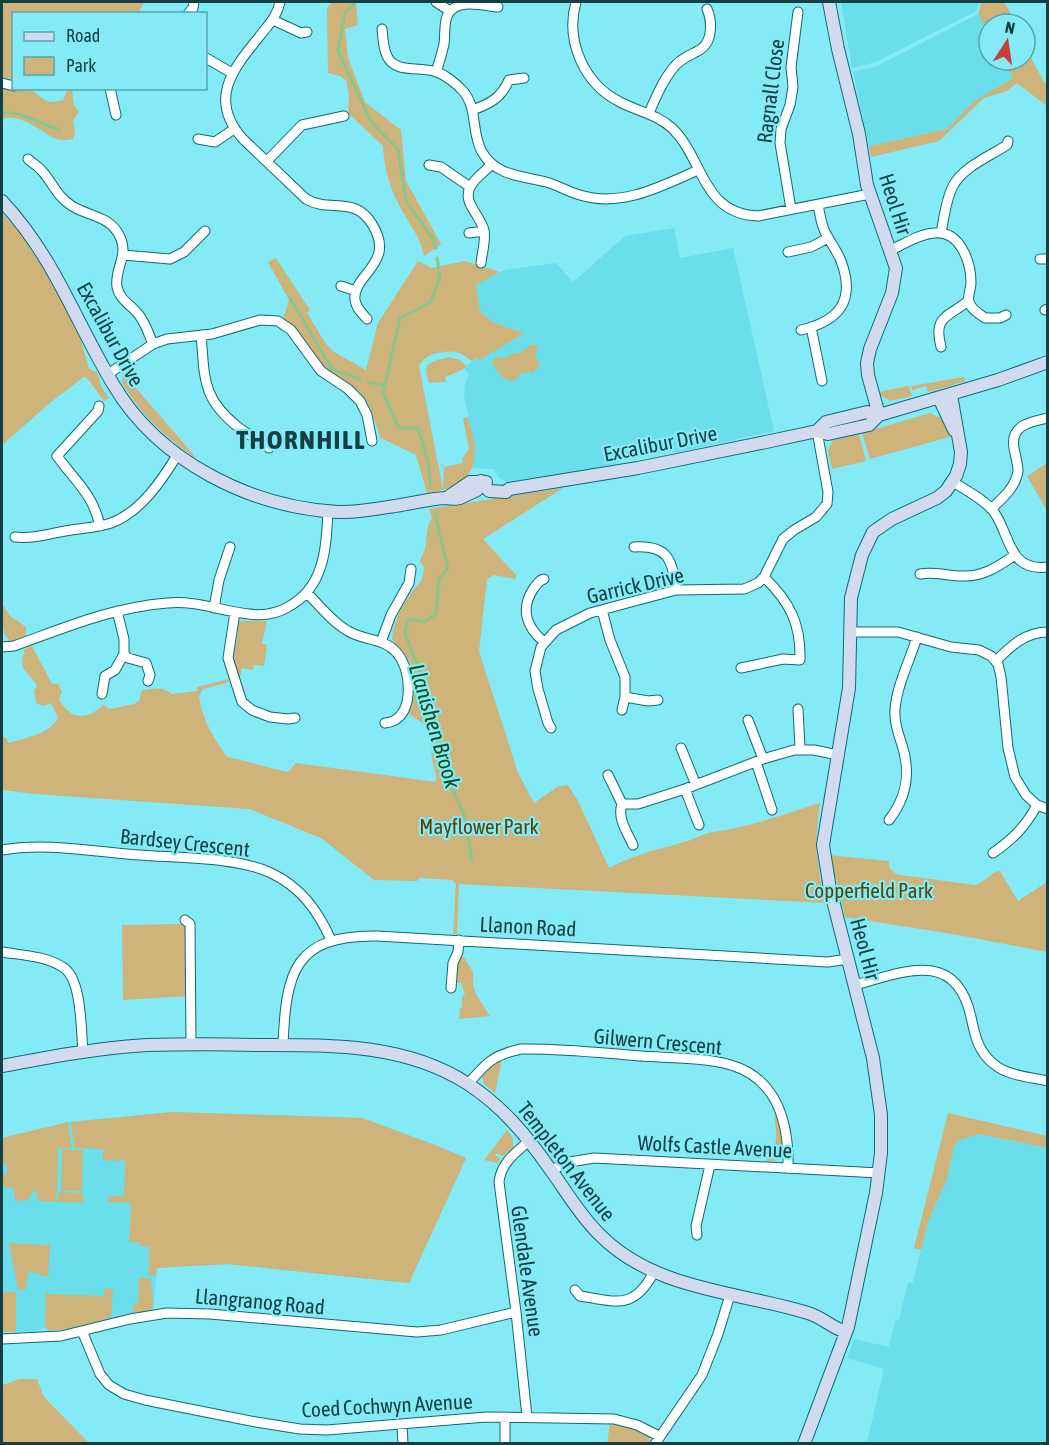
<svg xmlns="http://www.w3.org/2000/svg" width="1049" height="1445" viewBox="0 0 1049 1445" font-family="'Asap Condensed',sans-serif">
<rect width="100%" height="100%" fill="#83eaf6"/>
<path fill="#6bdeeb" d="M841,2h138l-3,9 -100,51 -24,6z
M978,14l11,19v27h15l10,18 -41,24 -26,27 -78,17 -16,-74 24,-6z
M674,228l6,30 53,-10 41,183 -96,21h-14l-38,7 -21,8 -99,15 -8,-5 -4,-8 -23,-1 4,-18 -11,-54 1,-12 4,-10 -5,-6 12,-10 4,1 43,-26 -31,-11 -12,-11 -4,-26 29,-15 51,-7 17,19 52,-46z
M172,1112l190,6 73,27 31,13 -57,125 -182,-19 -70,4 -4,41 -90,20 -15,2 -3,-3 -9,3 -34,1v-194l68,-16z
M979,1134l68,14v295h-180l17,-74 -37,-11 7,-19 35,8 7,-28 3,1 9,-38 5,1 15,-61 19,-43 7,-33 5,-6z"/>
<path fill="#ceb37b" d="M2,2h143l-7,11 -124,1 -1,65 -11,-2z
M333,2h25l-2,2 2,21 -13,4 3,29 17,44 36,28 5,51 35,63 -17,12c-3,-16 -10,-25 -18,-39 -14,-22 -22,-45 -23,-71l-35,-33 1,-19 -3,-14 -6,-4 -12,-3 -1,-65z
M982,2h22l13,22h-28v9l-11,-19z
M1025,47l19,35 3,1v23l-30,-23 -10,8 -23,7 -45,43 -68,16 -2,-11 78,-17 26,-27 40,-24 -9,-18h21z
M2,87c7,1 18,-1 25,2 15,4 15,18 36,11l5,-11h4l2,17 5,5 -6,10 2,11 -2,7c-6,1 -13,2 -19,-1 -15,-8 -34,-25 -52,-19z
M2,213l16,17 2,-2 11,16 -2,4 16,20 6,15 5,5 25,52 8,29 8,3 5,16 7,10 -5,3 -16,-22 -4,-2 -33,25 -49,43z
M276,258l34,52 -3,3 19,31 8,8 32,18 12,-47 40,-62 13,7 34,-7 35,11 -24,13 4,26 12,11 32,11 -44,27 -4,-2 -4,3c-4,-3 -8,-6 -13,-8 -13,-4 -34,0 -40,13l24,124 1,-23 -4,-2 3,-1 1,3 19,-4 -1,-4 7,-10 -6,-31 5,-1c2,11 7,23 7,33 1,31 -24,40 -48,43l-11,-38 -35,-17 -12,-33 -9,-13 -37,-25 -31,-42 -9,-6 6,-19 -21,-38z
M531,345h5l2,3 -3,8 5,8 -7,9 -3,-2 -10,3 -5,7c-12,0 -18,-9 -23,-18l3,-6 11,1 5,-4 9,-1z
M450,357l10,3 7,6 -5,4 -17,7 1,5 -17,1 -3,-12 1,-6 7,-4z
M123,373l70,81 2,4c-29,-20 -55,-45 -73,-75z
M964,377l2,4 -38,11 -2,-6 -14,4 -1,-4z
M909,386l3,10 -22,5 -11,-7 3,-3z
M930,413l12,6 3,-1 8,18 -83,23 -8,-26z
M859,434l7,27 -34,8 -4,-19 5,-10z
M1047,463l1,45 -2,1 -19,-33z
M563,488l-80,51 33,36v4l-22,-4 -7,4 -8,72 39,122 16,30 23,-16 11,-2 10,16 31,67c26,-14 51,-19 79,-27 9,-3 17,-8 25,-9 37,-5 72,-18 107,-29 -6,42 -4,59 6,100l-367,-19 -2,50h-4l3,-50 -4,-4 -32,-2 -3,3 -43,-1 -53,-42 -72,-29 -214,-15 -33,-4v-54l5,3 1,4c17,-5 40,-8 50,-25l-7,-15 -8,3 -7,-3 -2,-12 3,-5c-7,-14 -18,-14 -14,-31l2,-1 -2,-4 9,-4 20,38h6l4,8 -3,7c11,21 27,22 44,6l7,4 24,-5 5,-3 3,-11c12,0 19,-5 29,4l27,-3 -1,-4 31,-8 1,3 -26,7 -4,7c3,23 15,43 28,61 22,4 39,11 61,15l8,-9 140,19c1,-9 -3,-15 -4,-24 -2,-10 2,-20 -2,-30l-21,-14c7,-14 8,-38 1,-52 -5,-9 -13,-15 -18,-23 1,-16 10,-33 19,-46 9,-12 11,-8 13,-26l-4,-5c1,-6 4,-9 5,-14 3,-11 0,-20 7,-30l-3,-9z
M2,603l8,13 16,11v11l-14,4c-12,-6 -10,-26 -10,-39z
M241,621h26l-5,23 5,1 -3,21 -10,-1 -2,5 -10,-2 -3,13 -6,-22 5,-26 -2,-3 1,-8z
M828,855l61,6v6l4,5 7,3 75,10c10,-2 15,-13 25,-14l18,30 29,-19v70l-89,-17 -113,-18 -9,-39h-4z
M182,924l4,3 2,69 -65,4 -1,-75z
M461,957h3l9,15v13l4,11 13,20 -31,3 1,-11h2v-11l3,-2 -4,-12h-4l1,-21z
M502,1059l-7,34 -11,-9 -2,-8 7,-7z
M172,1112l190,6 73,27 31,13 -57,125 -182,-19 -70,4 -1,7h-7v-28l-10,-1v-4h-10l2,-39 -23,-1v-6h16l1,-35 -22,-1v-11l-28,-1 -4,-26z
M948,1113l99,23v12l-68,-14 -20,6 -5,6 -7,33 -19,43 -7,28 -7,-2z
M774,1114c9,10 12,36 2,47h-11c15,-8 11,-33 9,-47z
M68,1122l4,26h-14l-1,44 -2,10 -17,-1 -2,-10h-3l-5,9 -13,1 -1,-12 -12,-3v-11l5,-1v-9l-5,-1v-26z
M507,1130l6,8v9l-10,9 -7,-3 -1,2 5,4 -2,4 -14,-3z
M62,1149l21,1 -1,41h-21z
M59,1192l24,1v10l-26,-1z
M9,1243l41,2 -2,31 -8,-1v-2l-12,-1 -2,18 -8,-1z
M139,1277l12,2c0,12 3,17 2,30l-20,4v-9l5,-1z
M105,1288l8,1 -2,28c-15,4 -54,19 -66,11l1,-38 2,4 56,2z
M2,1292h14v40h-14z
M19,1379h18l7,18 44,45 11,1h-97l1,-58z
M610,1422l38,12 2,7 -2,2 -41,1z"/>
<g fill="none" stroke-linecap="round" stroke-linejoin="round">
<path stroke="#8ac58c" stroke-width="3" d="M356,2l-11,11 -7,38 33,71 27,27 8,52 27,38 3,9
M2,113c20,-2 38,11 58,17
M290,298l42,71 28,10
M369,382l15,4
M431,488l-3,-27 -10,-33h-19l-16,-35 17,-75 31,-16 9,-26 -3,-18
M435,514l13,54 -9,11 -3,35 -12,8 -16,-3 -3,14 27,70 10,63 22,48 8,46"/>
<defs>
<path id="street" d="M280,2c-3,15 -12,23 -21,35 -27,33 -51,63 -16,102l63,60c24,14 48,-4 66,25 25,40 -20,50 -17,76 1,8 7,13 12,19
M436,2l14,9
M576,2c-11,39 8,82 44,100 19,10 37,12 53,27 31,31 29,85 85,87l112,-22
M188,14l5,-6 1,-6
M273,20l28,13 6,-1
M382,29c1,8 1,19 5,27 8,18 34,10 50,16 8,3 20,12 26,19 15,17 8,42 19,61 14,24 40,24 64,30 12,3 22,10 34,13 41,13 82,-9 118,-25
M206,58l26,15
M436,72c3,-9 6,-19 8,-28 2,-15 -3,-34 17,-39 11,-3 26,1 37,2
M2,83l12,3
M110,88l6,27
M472,110c18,-6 29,-12 37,-30l15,-2
M649,113c7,-16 14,-33 25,-46 8,-10 18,-12 27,-18 12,-8 11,-29 6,-40
M198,139l17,3 19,-13
M28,159c4,4 10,7 14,12 11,12 15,26 30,35 16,10 36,10 46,27 13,22 -4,34 -1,54 3,14 15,18 22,28 7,9 10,20 14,29
M267,161l35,-36 42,-9
M429,165l12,2 29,20
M791,209l-11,-66 1,-14 9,-24 3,-18 -2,-20 7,-55
M469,233l15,-2
M941,233c3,-15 5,-34 12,-47 10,-19 37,-30 54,-41l1,-4
M891,250c13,-6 28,-16 43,-17 26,-3 37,29 37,50 0,6 -4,13 -2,19 2,7 10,12 16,16h15l6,-3
M788,252l23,-5 17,-9
M123,255l47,4 14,-7 21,-21
M1040,259h8
M481,263c1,-10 5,-23 3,-33 -2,-7 -7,-14 -11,-21 -14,-21 5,-31 19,-45
M341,286l15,5
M1045,310l3,-1
M811,327l11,54
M801,330c38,-9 55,-29 40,-69 -4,-10 -11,-19 -16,-29 -4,-8 -5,-18 -7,-27
M201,335c4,42 0,63 37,92 10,8 22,12 31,21
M941,347c-8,-31 6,-29 27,-46
M108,374l45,-30 14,-5 45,-5 48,-14 18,1 13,9 30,41 27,18 12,12 7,14 5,26
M99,406l-1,5 -41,45c18,25 36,38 43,70
M953,482c13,8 32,18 41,30 17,24 14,60 54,55
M991,509c11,-10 25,-22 27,-38 0,-8 -3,-16 -4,-23 -4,-23 16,-26 34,-30
M15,537c18,2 33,-3 50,-6 15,-3 32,-3 46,-8 30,-11 51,-43 67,-69
M634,547c35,-2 38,13 42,43
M920,574c15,-3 27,2 43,2 20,1 36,-10 52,-21
M307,593c13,13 25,29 41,38 11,7 23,7 35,12 23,9 28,38 24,59 -3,12 -10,20 -22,21
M214,608l5,-28 11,-33
M602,610l8,30 15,37v20l-3,13
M235,612l-7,46 14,44 10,8 18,7 18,2 7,-1
M850,632h48l53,15 28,3 12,6 7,8 3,13 7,71 7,29 11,18 11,10 11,4
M381,642l10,-27 18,-32 2,-14
M544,642c-18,-15 -24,-34 -10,-54 4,-5 5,-8 10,-9
M2,647l12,-1c53,-19 96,-38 153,-43 28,-3 54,8 82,11 14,2 27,0 39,-7 37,-20 38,-59 40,-96
M124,654l4,4 18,5 4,12 -2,6
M996,661c15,-15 29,-29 52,-29
M741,668l42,-9 17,1c1,-36 -10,-58 -36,-83
M102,694l3,-18 10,-6 9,-16v-15l-7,-28
M625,697l23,4 10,-1
M798,709l2,39
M748,720l15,39
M551,728l-3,-5 -10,-34 -3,-18 6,-24 15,-17 34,-17 86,-23 68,-1 14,-6 6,-6 19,-38 11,-9 22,-13 11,-13 1,-12 -11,-61
M681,748l15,37
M756,762l16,48
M608,775l14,29
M685,789l14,36
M889,820c18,-23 22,-47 13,-75 -4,-12 -8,-24 -7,-36 2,-24 15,-49 22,-72
M633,845c-6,-13 -16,-27 -11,-41h16l47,-15 78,-30 31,-9h20l24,5
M2,850c44,-8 93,2 137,5 38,3 99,2 132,18 30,14 47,38 60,67
M993,853c20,-14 33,-27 44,-48
M185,920l5,4 1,120
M2,952c19,3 45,4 62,16 18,12 17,63 19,84
M855,985c48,-13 101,-37 116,32 4,19 7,35 24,48 14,11 36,12 53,16
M451,988l2,-25 5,-11 1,-12
M283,1045c3,-73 11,-110 94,-109l451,26 20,-3
M468,1084c18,-21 25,-29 53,-35 40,-1 80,4 119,7 29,2 63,1 91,9 47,14 58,60 57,103
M551,1170l19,-8 24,-4 285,15
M697,1235l-1,-9 14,-61
M575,1290l5,6c37,6 54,14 74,-24
M82,1331l18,43 9,11 15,9 21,6 111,22 44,7 27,1 159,-13 128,2 23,6 22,11
M2,1339l59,-3 69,-17 37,-6 43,1 207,18 24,-2 75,-18
M505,1417v27
M527,1417l-11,-105 -17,-130c2,-19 16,-29 30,-41
M402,1425l1,19
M655,1444l47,-69 16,-41 12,-39"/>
<path id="secondary" d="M829,2l9,47 21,85 8,51 29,83 -4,25 -22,56 -3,14 1,12 11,40
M2,201c53,57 72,118 111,183 45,77 137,123 225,128 21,1 43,-4 63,-7 15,-2 31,-7 46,-7 4,1 8,1 13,0l17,-8 4,-9
M939,398l15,32
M817,431l11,3 41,-9 10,-10 119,-35 50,-18
M481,481l8,10 17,1 3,-3 129,-21 128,-26 51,-11 9,-9 41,-10 12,3
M448,497l22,-15h16
M2,1066c47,-9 96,-18 145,-21 37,-1 73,-1 109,0 73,0 149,-2 212,39 34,22 59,52 82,85 16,22 29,45 48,64 56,58 139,58 210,80 14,4 24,15 38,19
M804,1444l44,-117 28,-134 5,-40v-38l-8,-57 -43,-169 -7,-44 26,-157 2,-90 11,-43 11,-23 19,-13 45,-21 9,-7 10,-15 4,-12 1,-12 -10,-57"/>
</defs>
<use href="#street" stroke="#0f6a73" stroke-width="11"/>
<use href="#secondary" stroke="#0f6a73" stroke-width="14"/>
<use href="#street" stroke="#fff" stroke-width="9"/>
<use href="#secondary" stroke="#d1daef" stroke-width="12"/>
</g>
<g text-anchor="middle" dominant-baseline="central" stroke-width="4.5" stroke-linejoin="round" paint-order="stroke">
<g font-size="21" fill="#134045" stroke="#83eaf6">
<text transform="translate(770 91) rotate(-83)">Ragnall Close</text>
<text transform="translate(896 204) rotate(72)">Heol Hir</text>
<text transform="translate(111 334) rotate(61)">Excalibur Drive</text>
<text transform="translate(660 443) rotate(-11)">Excalibur Drive</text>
<text transform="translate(635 585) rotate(-13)">Garrick Drive</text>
<text transform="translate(185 842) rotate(6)">Bardsey Crescent</text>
<text transform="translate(528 926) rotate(3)">Llanon Road</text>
<text transform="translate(866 949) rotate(75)">Heol Hir</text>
<text transform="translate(658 1041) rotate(5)">Gilwern Crescent</text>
<text transform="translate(715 1146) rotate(3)">Wolfs Castle Avenue</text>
<text transform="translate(567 1161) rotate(52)">Templeton Avenue</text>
<text transform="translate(528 1271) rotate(82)">Glendale Avenue</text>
<text transform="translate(260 1301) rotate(5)">Llangranog Road</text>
<text transform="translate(387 1405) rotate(-3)">Coed Cochwyn Avenue</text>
</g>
<g font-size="21" fill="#5a4305" stroke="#83eaf6">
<text x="479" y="826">Mayflower Park</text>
<text x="869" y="890">Copperfield Park</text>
</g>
<g font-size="22" font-style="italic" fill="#0f4e18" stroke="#83eaf6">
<text transform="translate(435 726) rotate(73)">Llanishen Brook</text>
</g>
<g font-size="27" font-weight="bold" letter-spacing="1.5" fill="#134045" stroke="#83eaf6">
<text x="301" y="439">THORNHILL</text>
</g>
</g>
<rect width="1049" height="1445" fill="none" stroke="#134045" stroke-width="6"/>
<rect x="12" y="12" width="195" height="78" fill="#83eaf6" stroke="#56a6af" stroke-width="1.5"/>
<rect x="24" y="32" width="30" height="9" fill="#d1daef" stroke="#56a6af" stroke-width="1.5"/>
<text x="66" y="42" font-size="18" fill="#134045">Road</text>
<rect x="24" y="57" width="30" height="18" fill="#ceb37b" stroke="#56a6af" stroke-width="1.5"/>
<text x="66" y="72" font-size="18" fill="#134045">Park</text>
<g transform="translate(1007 42) rotate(12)"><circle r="28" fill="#83eaf6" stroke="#56a6af" stroke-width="1.5"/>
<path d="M0-4.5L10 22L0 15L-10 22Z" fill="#cb3c3b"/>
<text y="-9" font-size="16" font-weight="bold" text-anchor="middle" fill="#134045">N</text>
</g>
</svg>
